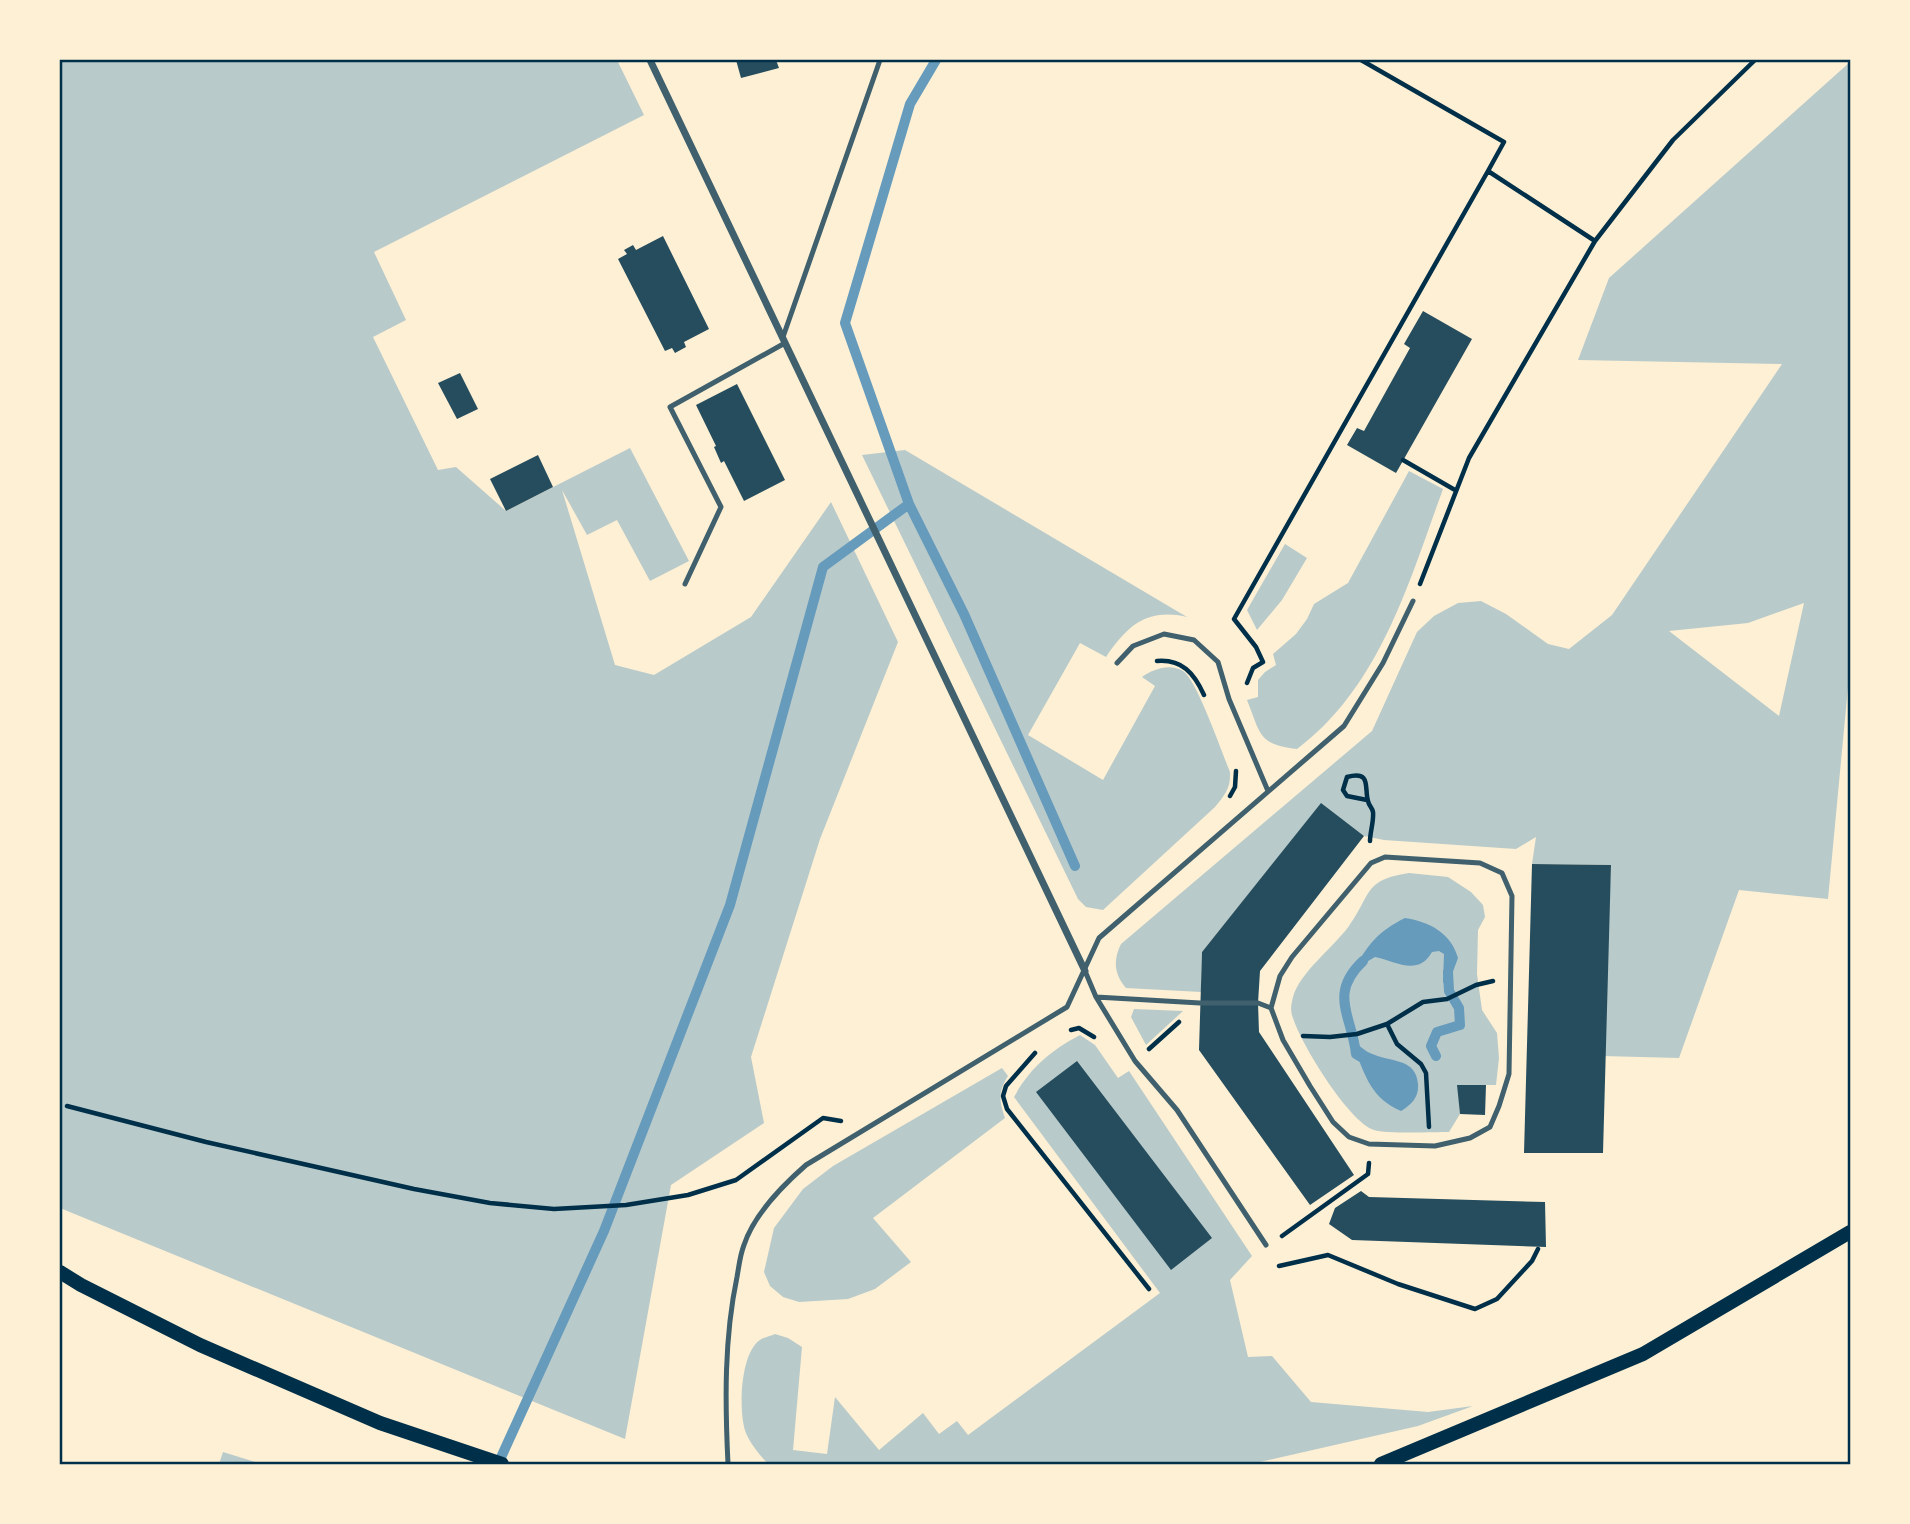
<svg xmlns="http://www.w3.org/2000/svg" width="1910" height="1524" viewBox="0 0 1910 1524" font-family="'Titillium Web',sans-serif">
<rect width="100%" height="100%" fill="#fdf0d5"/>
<path fill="#b9caca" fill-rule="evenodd" d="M60,60h557l27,55 -270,137 32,68 -33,17 65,133 18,-3 50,44 124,-63 59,113 -39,20 -33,-61 -30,15 -25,-45 53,175 39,10 97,-58 80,-115 67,140 -78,197 -69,218 13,66 -93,62 -46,254 -565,-231z
M1850,62v604l-22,233 -89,-9 -60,168 -77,-2 9,-191 -79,-1 4,-27 -20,12 -132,-9 -20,-4 -43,-32 -119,148 -1,40 -75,-4c-12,-14 -13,-28 -5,-44l251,-213 45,-99 17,-16 24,-13 23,-2 25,13 42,30 21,5 43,-34 170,-251 -204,-4 31,-82zM1804,603l-25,113 -110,-85 79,-8z
M905,450l282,167c-40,-9 -59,8 -81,40l-26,-14 -52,92 75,45 52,-94 -13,-9c11,-8 28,-14 41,-6 14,9 39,82 47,101 1,16 -5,23 -15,35l-112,103 -17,-3 -8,-8 -216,-444z
M1409,471l34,18c-34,93 -63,198 -146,260 -39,-5 -36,-14 -50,-49l11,-3v-17l7,-8 11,-7 -3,-11 23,-20 11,-15 7,-15 34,-21z
M1285,544l22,14 -25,42 -25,30 -10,-20z
M1409,873l39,4 23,15 12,13 2,12 -7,13 -1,44 5,36 15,23 2,25 -3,27h-38l2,29 -11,18c-15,0 -63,2 -75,-2 -25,-8 -73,-86 -81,-112 -3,-7 -2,-13 0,-21 7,-25 40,-49 56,-71 23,-32 14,-46 60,-53z
M1134,1009l49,2 -37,34 -15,-28z
M1080,1035l15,10 23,33 11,-7 123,185 -22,24 18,77 24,-1 39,46 117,10 45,-6 -55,20 -167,38h-483c-8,-9 -17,-19 -22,-31 -8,-20 -6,-80 14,-93 4,-3 11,-4 15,-6l13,4 14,9 -9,103 34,4 8,-57 44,53 44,-37 16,21 18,-13 11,14 192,-142 -146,-196c16,-29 36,-46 66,-62z
M1002,1068l6,8c-10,16 -9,25 -3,42l-132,100 38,44 -36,27 -27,10 -49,3 -16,-5 -13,-11 -6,-14 10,-44 29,-39 30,-23z
M223,1452l39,12h-43z"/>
<path fill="#669bbc" d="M1405,918c25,4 46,15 53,40l-10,27 1,6 -6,-9 1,-28 -5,-3 -7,1c-14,25 -37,9 -57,5l-22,13c16,-26 24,-38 52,-52z
M1356,1043c6,5 12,10 19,12 18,7 41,4 43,29 1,13 -6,20 -17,27 -30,-13 -35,-34 -47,-63z"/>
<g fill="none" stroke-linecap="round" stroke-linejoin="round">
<path stroke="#669bbc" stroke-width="10" d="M909,504l55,110 111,252
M1436,1056l-5,-10 6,-14 23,-7 -1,-17 -10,-17 -1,-19
M1361,1057l-5,-3c-4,-38 -28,-60 7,-93
M498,1464l106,-233 126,-326 93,-338 86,-63 -64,-181 65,-219 26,-44"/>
</g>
<path fill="#264d5e" d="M736,60h40l3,8 -38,10z
M663,236l46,93 -25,13 2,5 -11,6 -3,-5 -7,3 -47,-92 9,-5 -3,-4 9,-5 3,5z
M1423,311l49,28 -76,134 -49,-28 10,-17 7,3 46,-83 -6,-4z
M460,373l18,36 -21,10 -19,-36z
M737,384l48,96 -41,21 -20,-40 -3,2 -7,-16 2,-1 -20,-41z
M538,455l15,32 -47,24 -16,-32z
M1321,803l43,33 -104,135 -2,32 1,29 95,143 -44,30 -111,-155 3,-98z
M1532,864l79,1 -8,288h-79z
M1077,1061l135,177 -41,32 -135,-178z
M1457,1085h29l-1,30 -25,-1z
M1361,1191l8,6 176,5 1,45 -194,-7 -23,-16 6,-16z"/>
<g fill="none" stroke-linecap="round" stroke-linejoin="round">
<path stroke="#003049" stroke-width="4.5" d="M1361,60l143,82 -16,29
M1403,460l52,30
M1420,584l49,-126 126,-217 78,-101 82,-80
M1157,661c25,-2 37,12 47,34
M1247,683l6,-15 10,-6 -7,-15 -22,-28 254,-448 107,70
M1230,796l5,-9 1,-16
M1367,800l-20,-4 -4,-6 4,-13c25,-7 17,11 21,24 1,5 4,6 5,11 1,9 -3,20 -3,29
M1387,1024l10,20 24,20 5,9 3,54
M1071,1030l8,-2 15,9
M1303,1036l27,1 27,-3 30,-10 36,-22 24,-3 29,-14 17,-4
M1149,1049l30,-27
M1035,1053l-29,33 -3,10 4,13 142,180
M67,1106l139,36 208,47 76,14 64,6 72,-4 62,-10 48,-15 87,-62 18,3
M1282,1236l86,-62 1,-11
M1279,1266l49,-11 70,29 77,25 22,-10 35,-38 6,-12"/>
<path stroke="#3f606c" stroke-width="5" d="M783,337l97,-277
M685,584l36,-77 -51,-100 115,-64
M1117,663l16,-17 31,-12 30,6 24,22 11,37 39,92
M1085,971l11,26 39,64 42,49 89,135
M1096,997l104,6h58l13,5 12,32 27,46 23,36 16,15 20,7 66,2 35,-8 20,-11 9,-21 10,-32 3,-178 -10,-23 -22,-10 -95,-6 -14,6 -79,94 -12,19 -9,32
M728,1464c-3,-62 -4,-125 9,-187 2,-11 3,-22 7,-32 10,-31 38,-59 62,-80l261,-158 32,-69 245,-212 39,-63 30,-62"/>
<path stroke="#3f606c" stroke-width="7" d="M650,60l435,911"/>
<path stroke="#003049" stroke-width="14" d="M60,1272l21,13 119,60 180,78 122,41
M1381,1464l262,-110 207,-122"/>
</g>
<rect width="1910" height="1524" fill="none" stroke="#fdf0d5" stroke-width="122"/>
<rect x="61" y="61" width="1788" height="1402" fill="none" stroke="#003049" stroke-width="2.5"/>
</svg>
